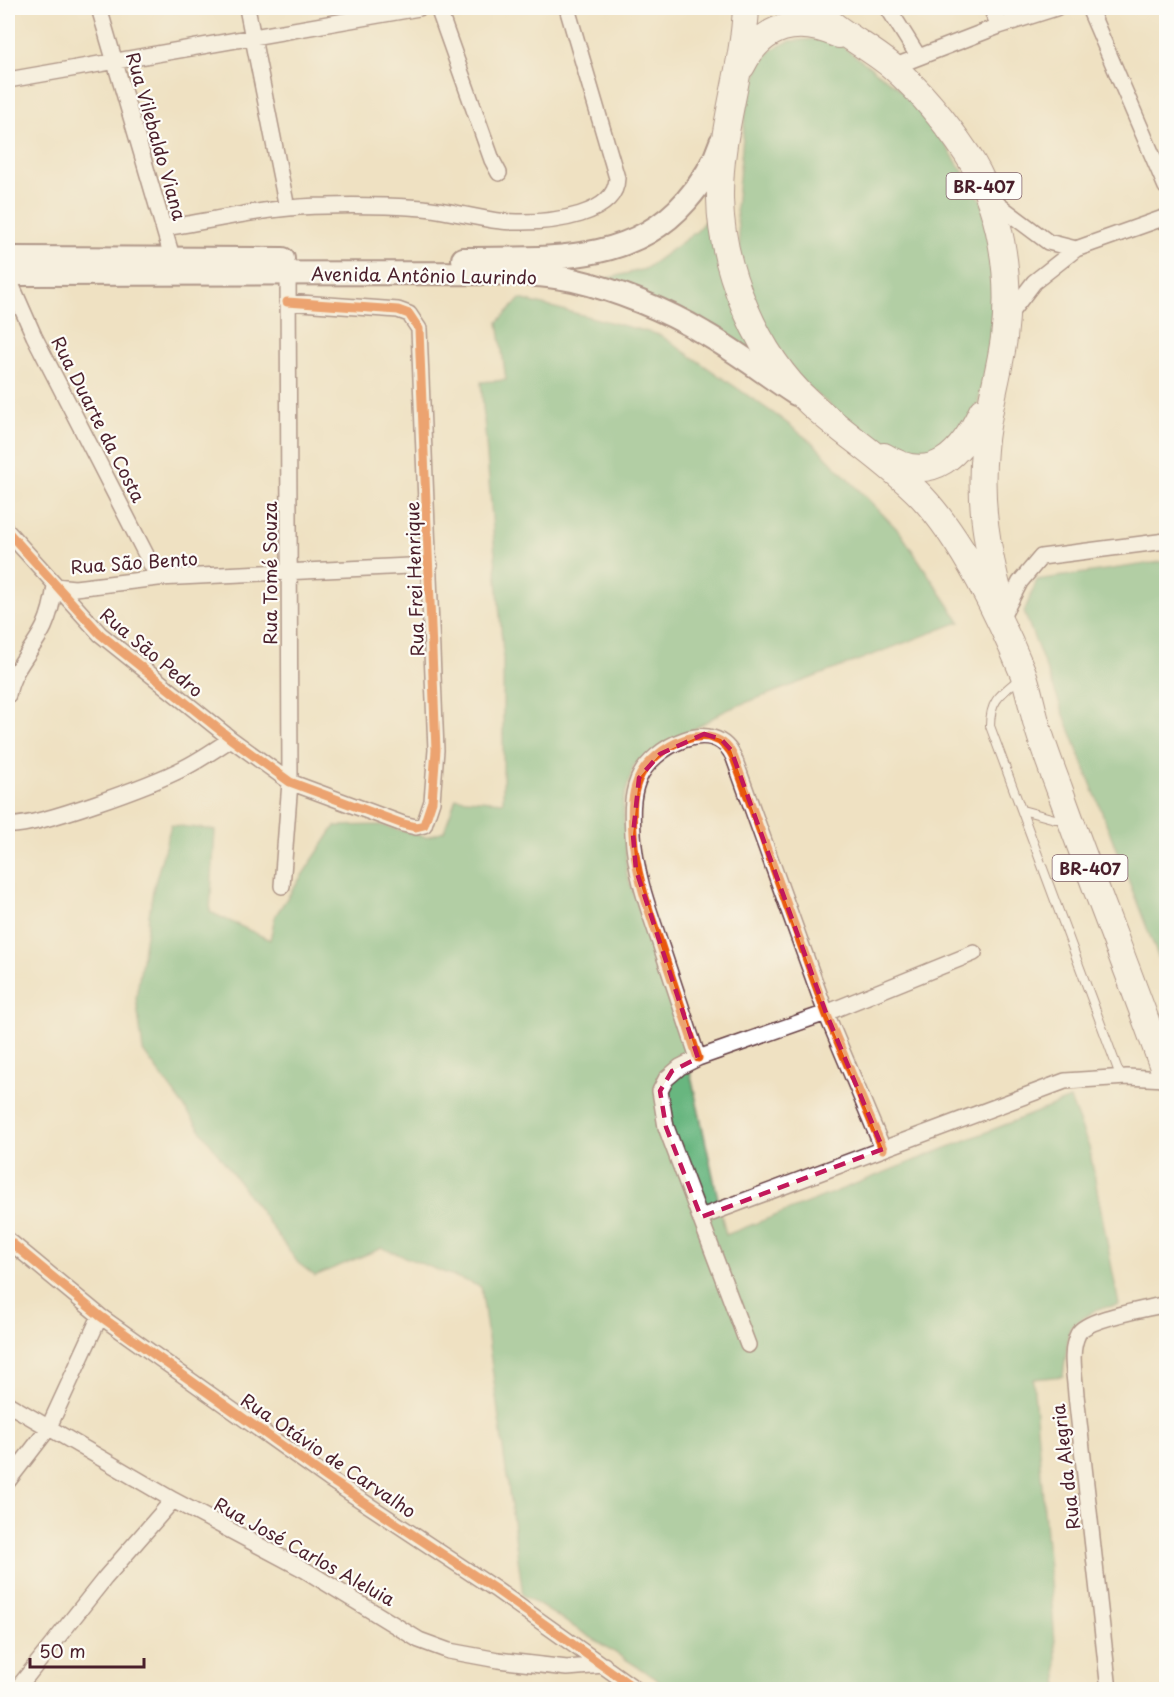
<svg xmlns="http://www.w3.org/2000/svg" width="1174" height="1697" viewBox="0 0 1174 1697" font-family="'Playpen Sans',sans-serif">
<rect width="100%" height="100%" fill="#fdfcf7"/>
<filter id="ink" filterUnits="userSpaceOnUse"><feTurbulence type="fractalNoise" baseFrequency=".0167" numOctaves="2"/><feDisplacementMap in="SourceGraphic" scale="12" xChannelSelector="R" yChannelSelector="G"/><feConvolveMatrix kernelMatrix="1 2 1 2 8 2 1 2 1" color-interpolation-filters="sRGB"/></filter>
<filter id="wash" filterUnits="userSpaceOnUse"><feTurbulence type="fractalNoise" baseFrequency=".008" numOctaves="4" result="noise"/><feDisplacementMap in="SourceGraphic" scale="24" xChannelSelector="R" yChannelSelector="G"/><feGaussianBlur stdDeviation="1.35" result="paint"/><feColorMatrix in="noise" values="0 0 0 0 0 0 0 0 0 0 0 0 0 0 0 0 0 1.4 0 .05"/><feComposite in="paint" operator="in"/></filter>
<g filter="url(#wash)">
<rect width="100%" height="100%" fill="#efe1c2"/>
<path fill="#68b67f" stroke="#596a55" stroke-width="1.5" d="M816,39l23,5 57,42 32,32 54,83 18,98 -22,106 -29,45 -41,8 -37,-19 -69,-57 -34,-48 -26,-67 -6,-59 10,-101 14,-43 12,-15 18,-8z
M714,208l45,153 -155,-82 41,-10 52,-38z
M520,299l140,36 119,82 35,27 86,88 60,90 -236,89 -90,54 -11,36 4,73 57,170 42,191 344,-136 19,48 30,158 -22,4 -27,18 -7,49 -30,3 26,310h-392l-13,-12 -131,-82 -42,-308 -99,-39 -67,28 -17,-13 -155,-212 -7,-53 17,-108 18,-65 44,5 -5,82 60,28 5,-24 60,-90 46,-1 45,12 18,-6 12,-33 47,4v-148l-22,-272 25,-2 -8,-58z
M1166,561v416l-142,-365 13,-32z"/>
</g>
<g filter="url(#ink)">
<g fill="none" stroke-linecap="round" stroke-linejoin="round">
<defs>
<path id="service" d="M1020,678c-19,16 -30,22 -30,48l131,352
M1022,810l33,9h12"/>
<path id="minor" d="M99,8l76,259
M247,8l40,200
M438,8l54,152 7,13
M888,8l30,48
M991,8l8,18
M1089,8l77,179
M893,67l106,-41 57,-18
M8,80l411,-72
M992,200l56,42 28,7
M164,228c53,-8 108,-22 163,-22 31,-1 64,0 96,2 33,3 66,15 99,14 29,0 94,-6 95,-44l-50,-170
M8,277l26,59 124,242
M1008,316l26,-34 42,-33 90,-32
M8,532l92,102 131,105 59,43 113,42 13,3 8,-2 8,-24 4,-51 -17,-421 -10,-15 -11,-4 -111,-8
M1004,613l16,-31 21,-25 125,-16
M8,695c4,-26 25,-45 36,-68 6,-13 9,-27 11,-41l20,2 83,-10 272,-13
M8,825c28,3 147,-42 176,-57 16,-8 32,-19 47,-29
M282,886l8,-104 -2,-517
M698,1058c-13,-39 -26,-79 -39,-118 -12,-35 -24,-68 -26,-106 -1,-18 -2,-37 5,-54 14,-34 77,-66 96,-22l92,255 57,136
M701,1217l364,-136 62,-4 39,2
M8,1240l92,76 229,163 166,110 142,101
M748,1345l-82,-218 -6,-36 6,-12 14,-12 18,-9 128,-45 148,-60
M8,1404l165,96 132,70 114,70 30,11 49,9 69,8 37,-3
M8,1481l40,-52 52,-113
M16,1690l89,-112 68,-78
M1109,1690l-33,-295c-1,-19 -7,-43 2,-61 8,-16 70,-25 88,-30"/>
<path id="secondary" d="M8,258l275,1
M463,259c79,-2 166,8 223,-58 15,-17 28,-37 35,-59
M8,274l451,-1c38,1 76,-1 114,7 43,10 93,30 131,53 32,18 61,41 92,61"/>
<path id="trunk" d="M746,8c-3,64 -27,125 -26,190 1,71 37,157 90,205 36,33 77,58 111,93 23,24 42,55 58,84 16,30 31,62 44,93 6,17 9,35 14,52 6,21 14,42 22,63 34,96 73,191 107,288
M815,8c22,25 54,38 79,60 27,24 53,56 73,86 34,51 45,123 37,184 -5,37 -17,74 -20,111 -5,54 3,101 17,152
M742,66c21,-42 56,-49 97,-31
M884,456c49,31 78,-3 98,-45"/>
</defs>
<use href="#service" stroke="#633c42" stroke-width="10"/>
<use href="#minor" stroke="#633c42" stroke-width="18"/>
<use href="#secondary" stroke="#633c42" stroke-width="26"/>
<use href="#trunk" stroke="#633c42" stroke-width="28"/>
<use href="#service" stroke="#fff" stroke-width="8"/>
<use href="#minor" stroke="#fff" stroke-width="15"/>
<use href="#secondary" stroke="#fff" stroke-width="22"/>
<use href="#trunk" stroke="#fff" stroke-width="26"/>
<defs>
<path id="cycleway" d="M8,532l92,102 131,105 59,43 113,42 13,3 8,-2 8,-24 4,-51 -17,-421 -10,-15 -11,-4 -111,-8
M698,1058c-13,-39 -26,-79 -39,-118 -12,-35 -24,-68 -26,-106 -1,-18 -2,-37 5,-54 14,-34 77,-66 96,-22l92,255 57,136
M8,1240l92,76 229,163 166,110 142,101"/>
</defs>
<use href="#cycleway" stroke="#fdfcf7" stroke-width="13"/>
<use href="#cycleway" stroke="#e8590c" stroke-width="9"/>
</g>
</g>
<path d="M0 0H1174V1697H0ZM704,734l17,5 10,11 95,263 57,136 -182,68 -35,-90 -6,-36 12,-20 26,-13 -62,-188 -3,-35 6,-57 21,-24z" fill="#efe1c2" fill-opacity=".55" fill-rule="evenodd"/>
<path fill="none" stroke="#c2185b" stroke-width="4.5" stroke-dasharray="12 8" stroke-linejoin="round" d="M704,734l17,5 10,11 95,263 57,136 -182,68 -35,-90 -6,-36 12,-20 26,-13 -62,-188 -3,-35 6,-57 21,-24z"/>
<g text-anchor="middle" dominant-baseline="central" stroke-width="4.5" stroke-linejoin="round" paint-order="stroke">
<g fill="#fdfcf7" stroke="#806168" stroke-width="1.5">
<rect x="946.5" y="173" width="75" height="26" rx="4.5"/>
<rect x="1052.5" y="855" width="75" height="26" rx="4.5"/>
</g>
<g font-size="16" font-weight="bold" fill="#4a1f2b">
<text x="984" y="186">BR-407</text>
<text x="1090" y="868">BR-407</text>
</g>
<g font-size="18" fill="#4a1f2b" stroke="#fdfcf7">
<text transform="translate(157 136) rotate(74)">Rua Vilebaldo Viana</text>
<text transform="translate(424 275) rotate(1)">Avenida Antônio Laurindo</text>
<text transform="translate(99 419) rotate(63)">Rua Duarte da Costa</text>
<text transform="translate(134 562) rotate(-4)">Rua São Bento</text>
<text transform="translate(269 573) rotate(-90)">Rua Tomé Souza</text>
<text transform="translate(414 579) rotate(-92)">Rua Frei Henrique</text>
<text transform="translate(152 652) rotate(40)">Rua São Pedro</text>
<text transform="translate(329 1455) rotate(34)">Rua Otávio de Carvalho</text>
<text transform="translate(1065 1467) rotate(-97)">Rua da Alegria</text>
<text transform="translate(305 1551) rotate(29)">Rua José Carlos Aleluia</text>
</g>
</g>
<rect width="1174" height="1697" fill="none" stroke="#fdfcf7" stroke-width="30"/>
<path d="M30 1658v9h114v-9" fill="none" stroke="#4a1f2b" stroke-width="3"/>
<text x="39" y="1658" font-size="18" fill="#4a1f2b" stroke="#fdfcf7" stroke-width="4.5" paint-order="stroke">50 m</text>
</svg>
